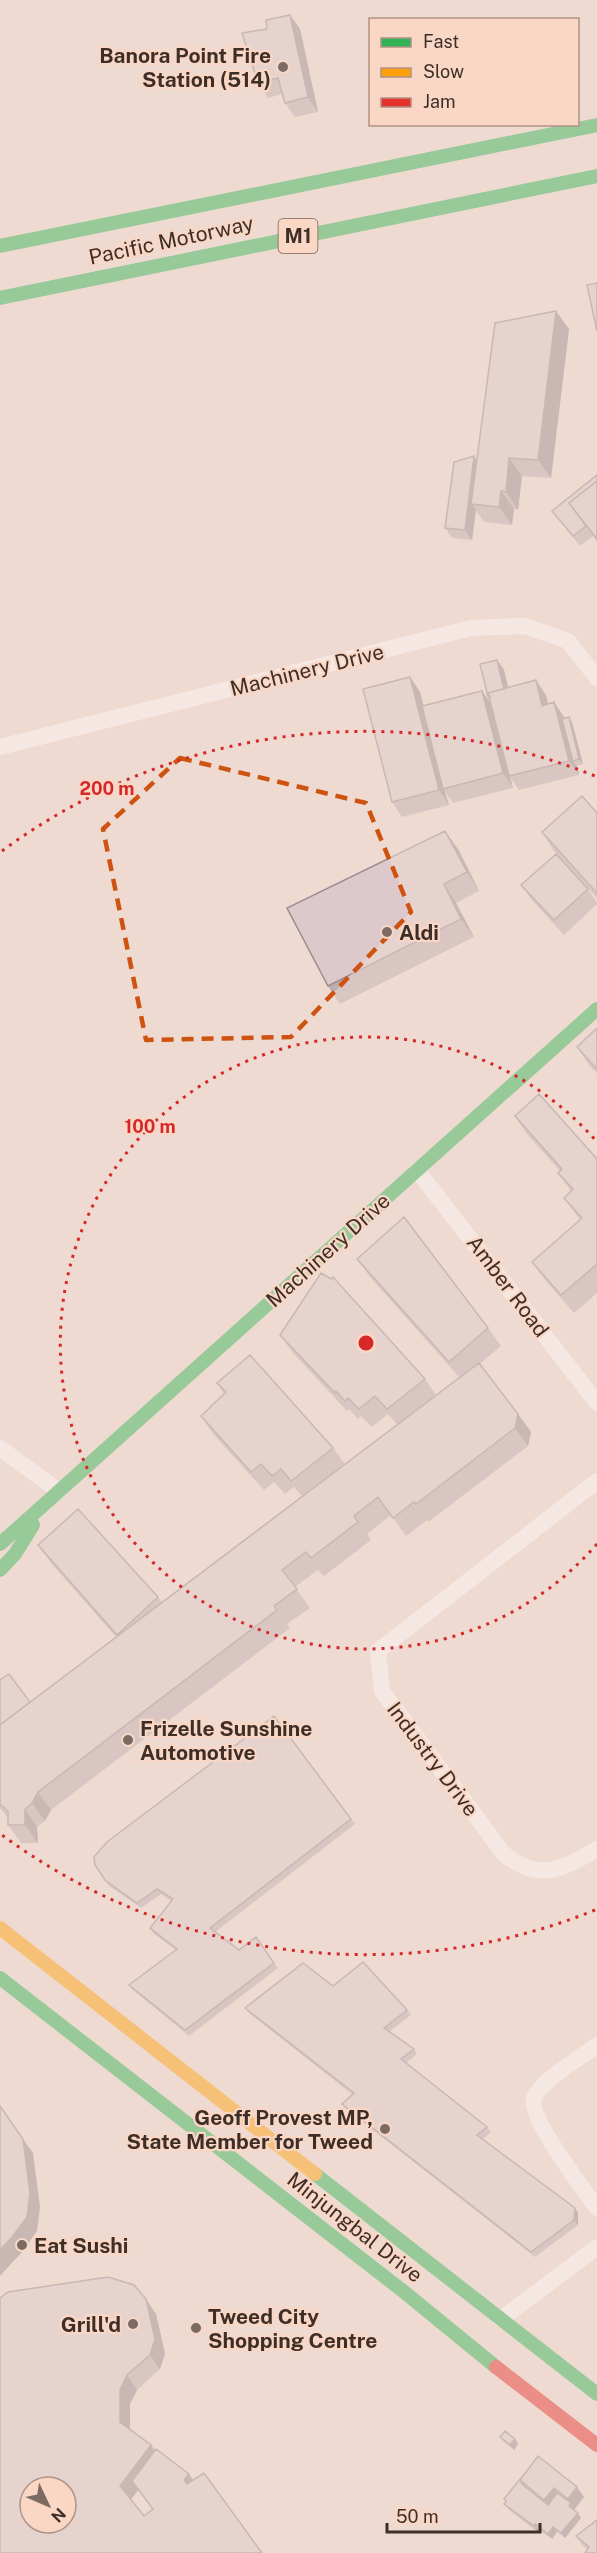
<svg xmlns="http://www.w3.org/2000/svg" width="597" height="2553" viewBox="0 0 597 2553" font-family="'Public Sans',sans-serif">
<rect width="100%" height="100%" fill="#eedad1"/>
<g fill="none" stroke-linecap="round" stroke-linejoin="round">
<path stroke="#fcf9f8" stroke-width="16" d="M0,747l471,-119 54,-2 43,15 29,37
M417,1170l180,233
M0,1448l59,43
M597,1481l-219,170 4,40 122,163c36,29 58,15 93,-5
M597,2045c-15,12 -57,36 -63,53 -6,19 50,92 63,110
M501,2319l96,-72"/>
<path stroke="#30b455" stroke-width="14" d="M0,246l597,-121
M0,298l597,-122
M0,1544l597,-535
M0,1570l15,-16 18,-29
M0,1978l403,313 93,76
M315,2174l282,220"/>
<path stroke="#ff9f0a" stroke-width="14" d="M0,1928l315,246"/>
<path stroke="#e5322d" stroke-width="14" d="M496,2367l101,78"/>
</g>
<path fill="#beadaf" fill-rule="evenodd" d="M290,15l10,14 18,83 -23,5 -10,-14 -3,-9 -14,4 -10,-15 9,-54z
M569,329l-18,149 -29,-2 -4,34 -4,-1 -2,16 -28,-3 -8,-12 -4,30 -20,-2 -7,-10 32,-68z
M597,475v66l-4,-5 -13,10 -28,-35z
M497,660l7,10 4,17 38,8 2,9 16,13 1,1 7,4 11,42 -6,2 2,9 -60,15 -8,-12 2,10 -60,15 -8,-11 4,13 -47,12 -10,-15 18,-125 10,15 4,14 67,-2 -3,-7z
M597,813v85l-43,-47 -12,-19z
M458,849l21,42 -23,12 18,34 -134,67 -12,-18z
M521,885l67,4 9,14v1l-33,31 -33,-36z
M597,1028v45l-8,-8 -12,-18z
M515,1116l82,43v134l-23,20 -29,-33 -13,-18 48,-42 -16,-22 7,-7 -13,-18 2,-2 -33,-37z
M357,1259l131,69 13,18 -21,18 51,68 -3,14 -100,76 -1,-2 -21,16 -15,-21 -24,19 4,6 -47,36 -6,-6 -23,17 15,21 -23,16 3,4 -239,182 -6,11 -8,6 1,16h-17l-13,-18v-7l-8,-10v-128l30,22 86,-65 -65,-74 -13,-18 120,52 4,5 140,-106 -8,-9 -9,7 -11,-12 -10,8 -51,-56 -12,-18 23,-22 -7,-11 116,65 12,16 52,-40 -9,-10 -16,13 -11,-11 -3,3 -9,-10 -2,2 -54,-58 -13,-18 145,44 11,16 23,-18 -89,-100z
M274,1716l81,108 -140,108 24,18 17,-13 22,31 -89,68 -56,-46 -4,-5 47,-35 -22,-16 -4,-6 21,-27 -10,-7 -20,14 -32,-22 -14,-21z
M333,1986l74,24 4,5 -21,16 24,18 3,5 -11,9 81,64 4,5 -8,7 92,69 3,5v12l-43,32 -189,-148 -4,-5 11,-9 -104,-82 -4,-5z
M156,2314l9,40 -5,15 -23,21 -7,14v25l25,22 38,29 69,73h-262zM138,2490l15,20 -9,6 -13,-17z
M500,2437l18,7 -4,6 -10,-8z
M522,2478l62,19 -10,13 7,8 -16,20 -8,-6 -5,7 -13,-9 -2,2 -29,-23 -4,-5 2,-2 -2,-3z
M576,2536l21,17 -10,-3 -4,-4z"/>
<path fill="#9b8d8e" d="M290,15l10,14 18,83 -10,-15z
M556,311l13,18 -18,149 -13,-18z
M474,456l7,10 -10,38 5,6 -4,30 -7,-10z
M509,458l13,18 -4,34 -12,-18z
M501,491l13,18 -2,16 -13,-18z
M497,660l7,10 8,33 -7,-10z
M410,677l10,15 24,96 -1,1 2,3 4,13 -10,-15z
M536,680l10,15 6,25 -10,-14z
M482,691l10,14 17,71 4,12 -10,-15z
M554,702l10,15 11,44h-2l4,5 2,9 -10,-14z
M569,717l3,5 11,42 -4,-5z
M445,831l13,18 21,42 -12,-19z
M444,884l12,19 18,34 -13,-18z
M518,1414l13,18 -3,14 -13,-18z
M38,1792l13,18 -6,11 -13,-18z
M25,1809l12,18 1,16 -13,-18z
M0,2106l33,47 7,54 -3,24 -14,20 -23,25z
M575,2208l3,5v12l-4,-5z
M146,2299l10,15 9,40 -5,15 -10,-14z
M127,2375l10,15 -7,14v32l-10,-14v-32z
M515,2439l3,5 -4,6 -4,-5z
M151,2445l10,14 -31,42 -10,-15z
M189,2474l10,15 -5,6 -10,-15z
M577,2487l7,10 -11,14 -4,-5 2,-3 -3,-4z
M554,2488l6,10 -9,12 -7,-10z
M578,2513l3,5 -16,20 -4,-5z
M535,2524l4,6 -2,2 -3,-6z
M553,2527l4,5 -5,7 -4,-5z"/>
<path fill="#ddc9cb" stroke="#9b8d8e" stroke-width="1.5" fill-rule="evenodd" d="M290,15l18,82 -23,6 -7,-25 -20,5 -16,-50 25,-4 -1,-9z
M597,283v48l-10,-46z
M556,311l-18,149 -29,-2 -3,34 -5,-1 -2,16 -28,-3 24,-181z
M474,456l-9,74 -20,-2 9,-66z
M597,475v6l-28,22 17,23 -13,10 -21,-25z
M597,481v58l-28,-36z
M497,660l7,29 -16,4 2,4h-2l-8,-33z
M410,677l29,113 -47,12 -29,-113z
M536,680l6,26 12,-4 15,59 -60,15 -21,-83z
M482,691l21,82 -60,16 -21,-83z
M569,717l10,42 -6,2 -11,-42z
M582,796l15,17v80l-55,-61z
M445,831l22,41 -23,12 17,35 -133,67 -41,-78z
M556,854l32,35 -34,31 -33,-35z
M597,1028v41l-20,-22z
M539,1094l58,65v105l-36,31 -29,-33 50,-44 -18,-20 9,-9 -15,-16 4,-4 -47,-53z
M404,1217l84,111 -39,34 -92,-103z
M321,1273l10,6 2,-2 92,102 -38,30 -12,-13 -16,13 -11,-11 -3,3 -9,-10 -1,2 -55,-58z
M250,1355l83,93 -42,33 -10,-12 -9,7 -11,-12 -10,8 -50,-56 25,-24 -9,-9z
M479,1363l39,51 -3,14 -99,76 -2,-2 -21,16 -15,-21 -24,19 4,6 -47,36 -5,-6 -24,18 15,19 -23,17 3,4 -239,182 -6,11 -7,6v16h-17v-14l-8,-7v-79z
M78,1509l80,88 -41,38 -79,-90z
M9,1674l21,28 -30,23v-45z
M274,1716l77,103 -141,109 29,22 17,-13 18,26 -89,67 -56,-45 48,-36 -27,-21 23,-29 -16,-10 -20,14 -32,-23 -10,-15 -1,-8 13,-15z
M363,1962l44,48 -23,18 30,21 -13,10 86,68 -10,8 98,73 -1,12 -43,32 -189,-148 12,-11 -109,-85 58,-45 30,23z
M0,2106l23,33 7,54 -3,24 -15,20 -12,13z
M108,2277l26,8 12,14 9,40 -5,16 -23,20 -7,15v32l31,23 -31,41 24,30 9,-7 -21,-28 24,-32 33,25 -5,6 3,4 17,-11 58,80h-262v-255l8,-6zM30,2487h36v36h-36z
M505,2431l10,8 -5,6 -10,-8z
M538,2456l39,31 -9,12 -14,-11 -10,12 -24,-20z
M521,2478l-1,2 3,5 25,20 9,-12 14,10 -2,3 9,7 -17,20 -8,-6 -5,7 -13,-10 -1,2 -30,-22 2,-3 -2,-2z
M597,2520v33h-12l4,-6 -13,-11z"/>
<path d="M0 0H597V2553H0ZM180,758l186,45 45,109 -120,125 -145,3 -43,-211z" fill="#eedad1" fill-opacity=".55" fill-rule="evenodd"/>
<path fill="none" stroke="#ce5310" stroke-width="4.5" stroke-dasharray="12 8" stroke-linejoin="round" d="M180,758l186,45 45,109 -120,125 -145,3 -43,-211z"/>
<g fill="none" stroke="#d62828" stroke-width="3" stroke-dasharray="3 6">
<path d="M597 1544A306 306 0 1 1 597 1142"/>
<path d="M595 1910A612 612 0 0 1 2 1835M2 851A612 612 0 0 1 595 776"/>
</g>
<g fill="#7b6b63" stroke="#fad6c5" stroke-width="2">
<circle cx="283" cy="67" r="6"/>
<circle cx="387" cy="932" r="6"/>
<circle cx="128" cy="1740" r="6"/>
<circle cx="385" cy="2129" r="6"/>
<circle cx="22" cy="2245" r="6"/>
<circle cx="133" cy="2324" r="6"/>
<circle cx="196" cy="2328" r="6"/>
</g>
<g text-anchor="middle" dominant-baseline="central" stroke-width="4.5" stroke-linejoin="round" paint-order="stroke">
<rect fill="#fad6c5" stroke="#766157" stroke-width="1.5" x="278.5" y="219" width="39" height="34" rx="4.5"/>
<g font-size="20" font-weight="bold" fill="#3d2f28">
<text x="298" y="236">M1</text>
</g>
<g font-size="21" font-weight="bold" fill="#3d2f28" stroke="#fad6c5" text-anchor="start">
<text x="271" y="55" text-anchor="end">Banora Point Fire<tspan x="271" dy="24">Station (514)</tspan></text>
<text x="399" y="932">Aldi</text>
<text x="140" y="1728">Frizelle Sunshine<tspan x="140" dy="24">Automotive</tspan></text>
<text x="373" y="2117" text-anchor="end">Geoff Provest MP,<tspan x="373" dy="24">State Member for Tweed</tspan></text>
<text x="34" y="2245">Eat Sushi</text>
<text x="208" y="2316">Tweed City<tspan x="208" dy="24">Shopping Centre</tspan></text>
<text x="121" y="2324" text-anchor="end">Grill'd</text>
</g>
<g font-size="21" fill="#3d2f28" stroke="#fad6c5">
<text transform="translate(171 240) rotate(-12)">Pacific Motorway</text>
<text transform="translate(307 670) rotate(-14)">Machinery Drive</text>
<text transform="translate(328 1250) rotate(-42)">Machinery Drive</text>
<text transform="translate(508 1286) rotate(53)">Amber Road</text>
<text transform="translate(433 1759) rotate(53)">Industry Drive</text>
<text transform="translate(355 2227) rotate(38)">Minjungbal Drive</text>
</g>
</g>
<circle cx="366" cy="1343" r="9" fill="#d62828" stroke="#fad6c5" stroke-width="3"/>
<g font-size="18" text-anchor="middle" font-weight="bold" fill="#d62828" stroke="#fad6c5" stroke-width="4.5" stroke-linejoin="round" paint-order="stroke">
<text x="107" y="795">200 m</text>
<text x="150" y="1133">100 m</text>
</g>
<rect x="369" y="18" width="210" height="108" fill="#fad6c5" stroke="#ae9386" stroke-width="1.5"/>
<rect x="381" y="38" width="30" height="9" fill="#30b455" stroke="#ae9386" stroke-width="1.5"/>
<text x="423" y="48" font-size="18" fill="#3d2f28">Fast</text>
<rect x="381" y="68" width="30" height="9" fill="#ff9f0a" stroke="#ae9386" stroke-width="1.5"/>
<text x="423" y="78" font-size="18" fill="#3d2f28">Slow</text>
<rect x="381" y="98" width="30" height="9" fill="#e5322d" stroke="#ae9386" stroke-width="1.5"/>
<text x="423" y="108" font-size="18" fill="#3d2f28">Jam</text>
<g transform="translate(48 2505) rotate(134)"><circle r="28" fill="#fad6c5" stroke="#ae9386" stroke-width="1.5"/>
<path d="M0-4.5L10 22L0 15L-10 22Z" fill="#7b6b63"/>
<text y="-9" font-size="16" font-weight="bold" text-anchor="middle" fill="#3d2f28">N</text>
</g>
<path d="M387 2523v9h153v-9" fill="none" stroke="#3d2f28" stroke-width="3"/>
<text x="396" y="2523" font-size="18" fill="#3d2f28" stroke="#fad6c5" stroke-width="4.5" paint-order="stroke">50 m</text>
</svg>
